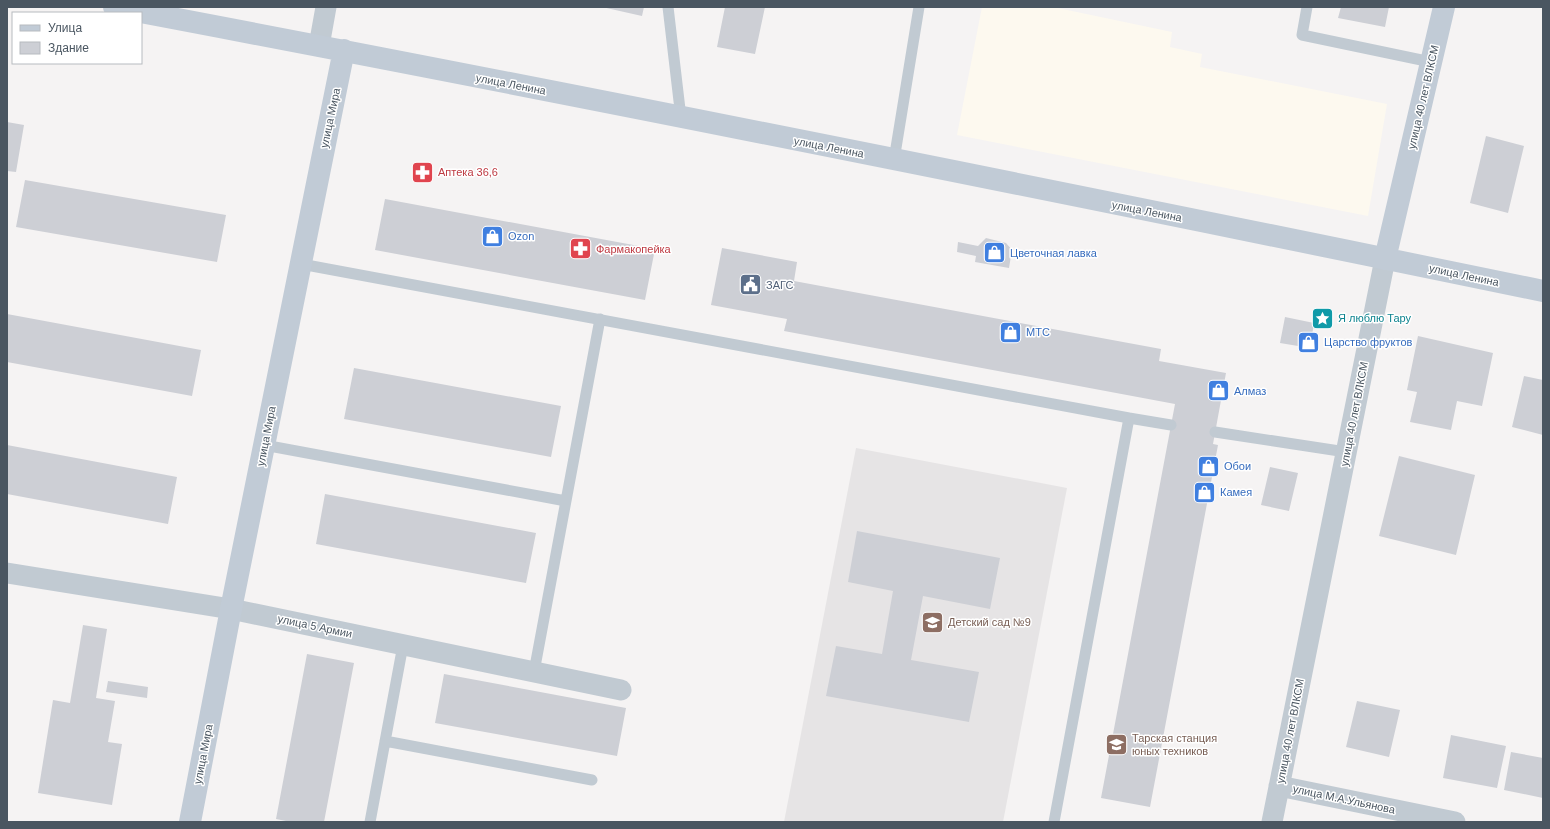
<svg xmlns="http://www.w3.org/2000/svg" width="1550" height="829" viewBox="0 0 1550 829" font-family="Helvetica,sans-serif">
<rect width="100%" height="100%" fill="#f5f3f3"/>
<path fill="#fdf9ef" d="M982,7h71l119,25 -2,15 32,7 -2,13 187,37 -19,112 -411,-81z"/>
<path fill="#e6e4e5" d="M856,448l211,40 -64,334h-219z"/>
<path fill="#cdcfd5" d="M602,7h42l-2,9z
M725,7h40l-10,47 -38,-7z
M1341,7h48l-4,20 -47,-9z
M7,122l17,3 -8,47 -9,-1z
M1486,136l38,10 -16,67 -38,-10z
M25,180l201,35 -9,47 -201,-35z
M385,199l270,50 -10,51 -270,-50z
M986,238l20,5 6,7 -3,18 -34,-6 1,-6 -19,-4 1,-10 20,4z
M722,248l75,14 -3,19 367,68 -2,12 67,12 -13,71 5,1 -68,362 -49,-9 74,-394 -391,-73 3,-12 -76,-14z
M7,314l194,36 -9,46 -185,-34z
M1285,317l29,6 -4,25 -30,-5z
M1418,336l75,17 -11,53 -25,-5 -6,29 -41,-8 7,-30 -10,-2z
M354,368l207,38 -10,51 -207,-38z
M1524,376l19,4v55l-31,-8z
M7,445l170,32 -9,47 -161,-30z
M1399,456l76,19 -19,80 -77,-19z
M1270,467l28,6 -9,38 -28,-6z
M325,494l211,39 -10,50 -210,-39z
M857,531l143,27 -10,51 -67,-13 -12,64 68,12 -10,50 -143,-26 10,-50 46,8 11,-63 -45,-9z
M83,625l24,4 -11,69 19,3 -7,41 14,2 -10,61 -74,-12 15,-93 17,3z
M307,654l47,9 -30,159h-33l-15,-3z
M444,674l182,34 -9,48 -182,-33z
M108,681l40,6 -1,11 -41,-6z
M1357,701l43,9 -11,47 -43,-10z
M1451,735l55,11 -9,42 -54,-10z
M1511,752l32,6v40l-39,-8z"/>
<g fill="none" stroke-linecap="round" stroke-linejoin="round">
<path stroke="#c1cad2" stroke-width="11" d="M668,7l13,111
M1307,7l-5,28 129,27
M894,160l25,-153
M301,264l828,154 -75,404
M1129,418l42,7
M1215,432l131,20
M264,445l302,56
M534,672l66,-353
M385,741l207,39
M370,822l33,-177"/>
<path stroke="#c1cad2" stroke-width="21" d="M319,46l7,-39
M7,573l224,36 390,81
M1279,786l176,36
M1272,822l113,-563"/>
<path stroke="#c1cbd6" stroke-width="22" d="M114,7c477,90 953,186 1429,284
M1385,259l59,-252
M190,822l41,-213 113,-559"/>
</g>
<defs>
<symbol id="pharmacy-square" viewBox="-11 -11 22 22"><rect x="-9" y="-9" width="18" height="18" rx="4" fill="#e0444e" stroke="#fff"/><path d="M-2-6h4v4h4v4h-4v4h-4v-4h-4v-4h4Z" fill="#fff"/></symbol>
<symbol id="shop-square" viewBox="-11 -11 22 22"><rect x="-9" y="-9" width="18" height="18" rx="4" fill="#3f7fe0" stroke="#fff"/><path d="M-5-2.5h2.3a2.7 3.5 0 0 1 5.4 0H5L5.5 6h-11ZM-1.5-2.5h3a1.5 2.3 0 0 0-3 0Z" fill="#fff"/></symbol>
<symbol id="civic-square" viewBox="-11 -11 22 22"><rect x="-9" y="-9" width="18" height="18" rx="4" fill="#5c6f8a" stroke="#fff"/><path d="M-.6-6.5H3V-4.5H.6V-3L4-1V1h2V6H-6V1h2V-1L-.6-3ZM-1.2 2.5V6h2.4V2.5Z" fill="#fff"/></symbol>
<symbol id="sight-square" viewBox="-11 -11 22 22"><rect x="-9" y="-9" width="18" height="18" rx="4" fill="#0f9aa8" stroke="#fff"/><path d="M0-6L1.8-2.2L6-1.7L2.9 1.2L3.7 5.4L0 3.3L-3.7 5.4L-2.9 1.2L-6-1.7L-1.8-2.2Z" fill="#fff"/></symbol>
<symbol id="school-square" viewBox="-11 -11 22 22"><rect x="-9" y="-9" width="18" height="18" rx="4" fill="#8d6e63" stroke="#fff"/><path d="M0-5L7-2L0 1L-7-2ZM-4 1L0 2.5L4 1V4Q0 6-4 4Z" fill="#fff"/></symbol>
</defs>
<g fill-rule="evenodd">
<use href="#pharmacy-square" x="410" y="160" width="25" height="25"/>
<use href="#shop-square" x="480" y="224" width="25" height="25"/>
<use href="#pharmacy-square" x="568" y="236" width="25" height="25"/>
<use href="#shop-square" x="982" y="240" width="25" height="25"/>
<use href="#civic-square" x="738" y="272" width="25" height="25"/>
<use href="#sight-square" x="1310" y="306" width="25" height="25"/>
<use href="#shop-square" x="998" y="320" width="25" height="25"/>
<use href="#shop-square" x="1296" y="330" width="25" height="25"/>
<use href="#shop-square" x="1206" y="378" width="25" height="25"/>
<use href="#shop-square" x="1196" y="454" width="25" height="25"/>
<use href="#shop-square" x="1192" y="480" width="25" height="25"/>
<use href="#school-square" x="920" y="610" width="25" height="25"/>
<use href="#school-square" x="1104" y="732" width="25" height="25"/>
</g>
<g text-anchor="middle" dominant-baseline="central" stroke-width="3" stroke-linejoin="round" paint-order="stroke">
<g font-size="11" fill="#4a5661" stroke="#fff">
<text transform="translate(511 84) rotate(11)">улица Ленина</text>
<text transform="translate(1423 97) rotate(-77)">улица 40 лет ВЛКСМ</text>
<text transform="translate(330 118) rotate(-78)">улица Мира</text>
<text transform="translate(829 147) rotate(11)">улица Ленина</text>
<text transform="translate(1147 211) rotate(11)">улица Ленина</text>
<text transform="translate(1464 275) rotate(12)">улица Ленина</text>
<text transform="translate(1354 414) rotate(-79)">улица 40 лет ВЛКСМ</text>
<text transform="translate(266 436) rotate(-79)">улица Мира</text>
<text transform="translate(315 626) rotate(12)">улица 5 Армии</text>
<text transform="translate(1290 731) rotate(-79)">улица 40 лет ВЛКСМ</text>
<text transform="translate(203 754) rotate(-79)">улица Мира</text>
<text transform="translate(1344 799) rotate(12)">улица М.А.Ульянова</text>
</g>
<g font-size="11" fill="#be3a42" stroke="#fff" text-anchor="start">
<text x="438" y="172">Аптека 36,6</text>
<text x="596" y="249">Фармакопейка</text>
</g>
<g font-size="11" fill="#366cbe" stroke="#fff" text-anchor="start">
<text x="508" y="236">Ozon</text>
<text x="1010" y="253">Цветочная лавка</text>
<text x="1026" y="332">МТС</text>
<text x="1324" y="342">Царство фруктов</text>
<text x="1234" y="391">Алмаз</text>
<text x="1224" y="466">Обои</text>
<text x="1220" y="492">Камея</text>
</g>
<g font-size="11" fill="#4e5e75" stroke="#fff" text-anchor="start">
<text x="766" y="285">ЗАГС</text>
</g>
<g font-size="11" fill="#0d838f" stroke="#fff" text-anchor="start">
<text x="1338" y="318">Я люблю Тару</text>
</g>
<g font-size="11" fill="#785e54" stroke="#fff" text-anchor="start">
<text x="948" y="622">Детский сад №9</text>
<text x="1132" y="738">Тарская станция<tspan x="1132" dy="13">юных техников</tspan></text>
</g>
</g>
<rect width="1550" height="829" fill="none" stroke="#4a5661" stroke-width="16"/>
<rect x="12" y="12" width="130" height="52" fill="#ffffff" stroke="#b7bbc0"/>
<rect x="20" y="25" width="20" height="6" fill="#c1cbd6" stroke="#b7bbc0"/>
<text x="48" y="32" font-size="12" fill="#4a5661">Улица</text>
<rect x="20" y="42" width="20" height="12" fill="#cdcfd5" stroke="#b7bbc0"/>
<text x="48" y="52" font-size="12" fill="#4a5661">Здание</text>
</svg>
